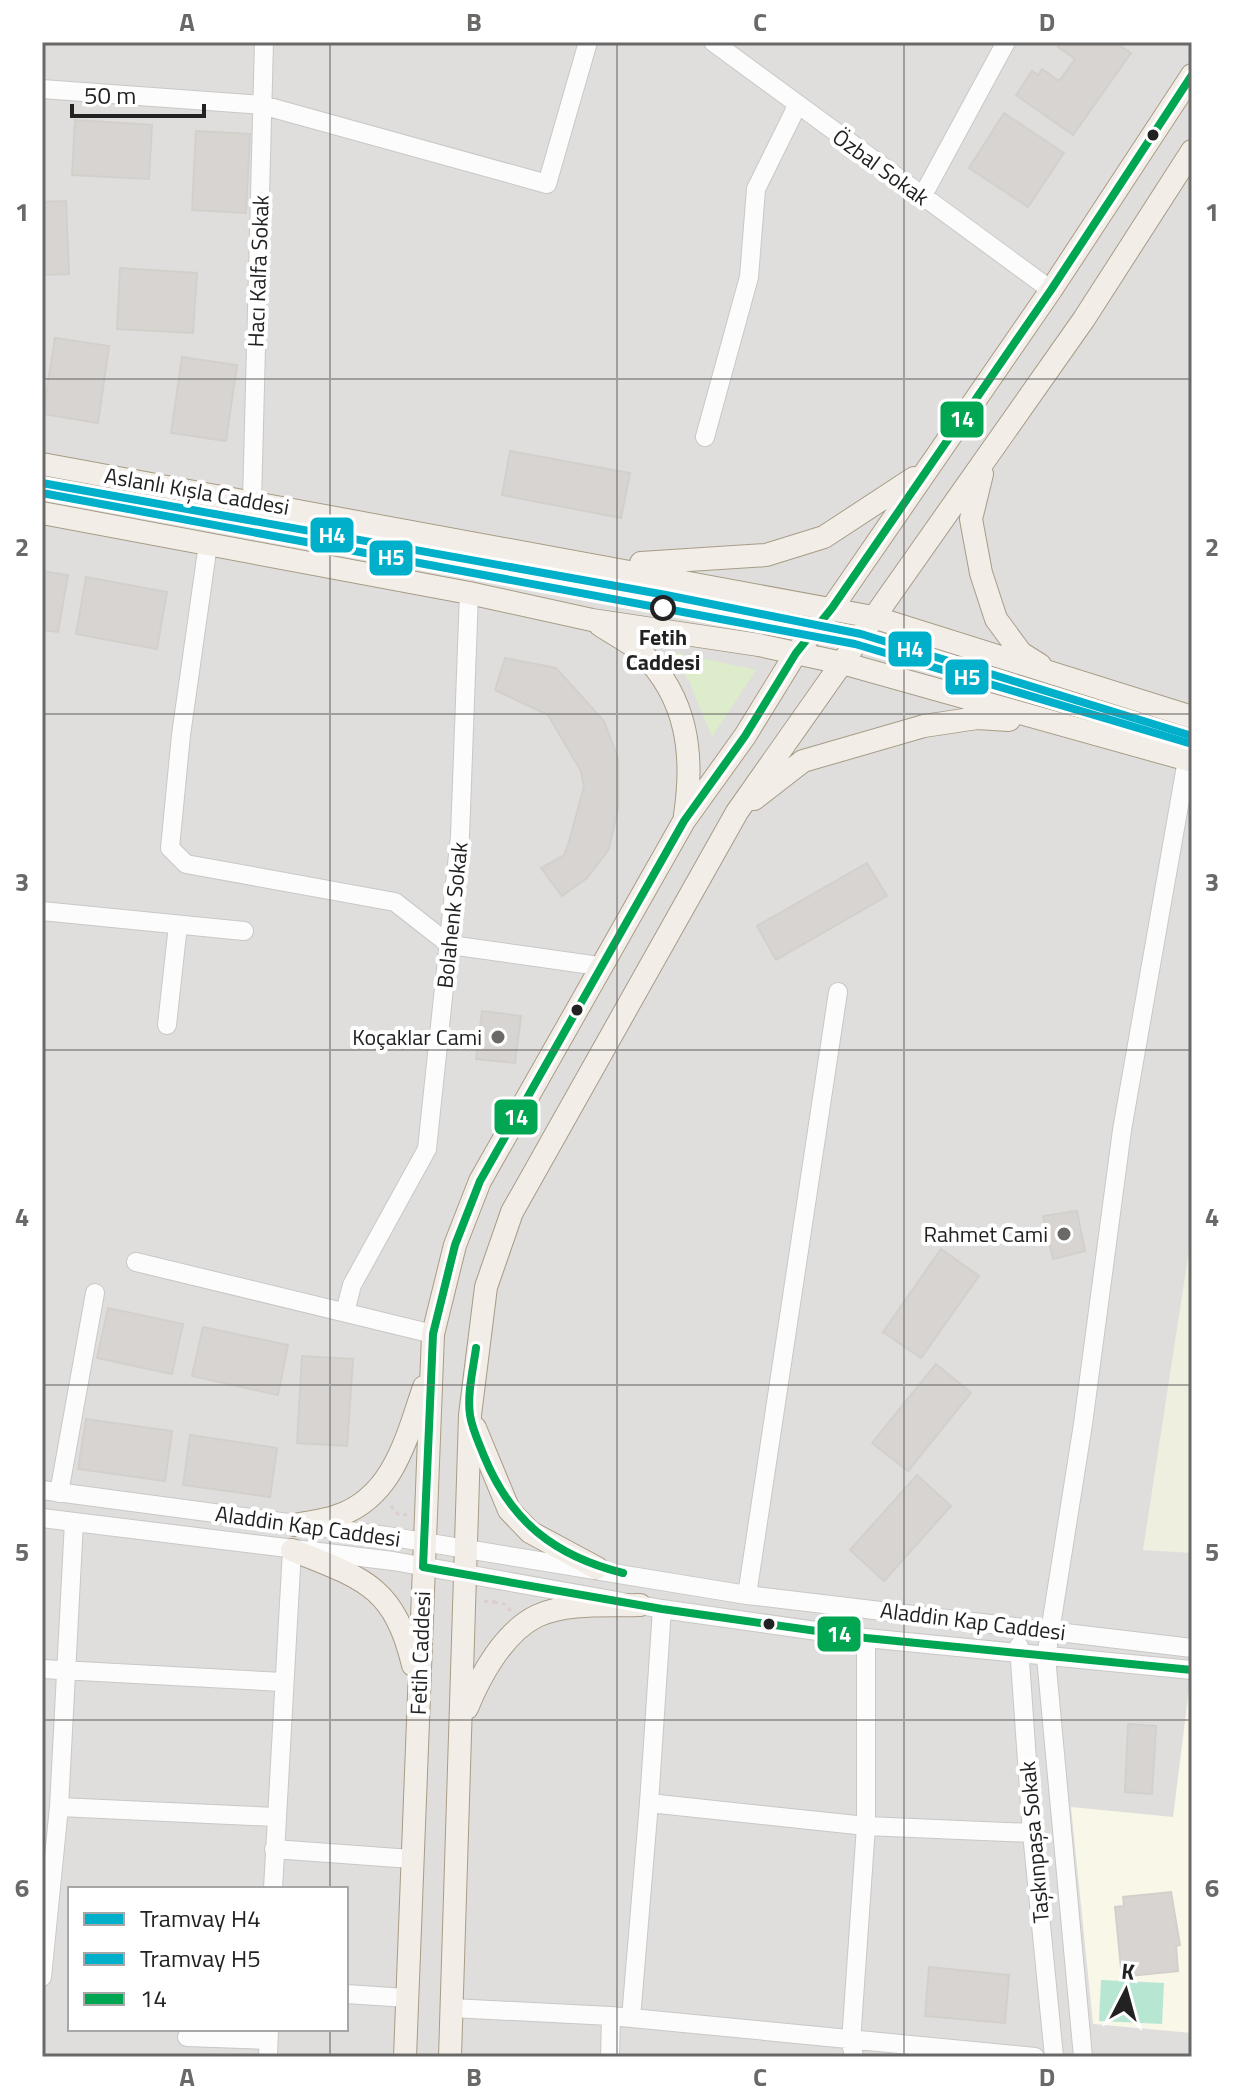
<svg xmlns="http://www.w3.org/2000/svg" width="1234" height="2099" viewBox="0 0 1234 2099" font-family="'Titillium Web',sans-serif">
<rect width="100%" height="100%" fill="#f0eeeb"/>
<path fill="#dfdedc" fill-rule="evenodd" d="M42,42h1150v2015h-1150zM70,1889h276v140h-276z"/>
<path fill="#f8f7e8" d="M1189,1689h3v344l-99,-9 -22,-217 102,10z"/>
<path fill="#efefdf" d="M1192,1231v322l-49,-3z"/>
<path fill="#ddeccb" d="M668,651l88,19 -44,67 -23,-56z"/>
<path fill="#b7e6d2" d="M1101,1980l63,3 -2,41 -63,-3z"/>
<path fill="#d7d4d2" stroke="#d3d0cc" stroke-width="2" d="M1062,42h53l16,11 -58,82 -57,-40 16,-24 6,4 4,-6 17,12 16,-22 -17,-12z
M1004,113l60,40 -36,54 -59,-39z
M75,120l77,5 -3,54 -77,-4z
M196,131l54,3 -4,79 -54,-3z
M66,201l3,73 -27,1v-73z
M120,268l77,5 -4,60 -76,-4z
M55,338l54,8 -11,77 -55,-9z
M182,357l55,8 -11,76 -55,-8z
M510,451l120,22 -9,45 -119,-23z
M42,571l26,4 -10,57 -16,-2z
M86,577l81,15 -10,57 -81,-15z
M505,658l51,10 48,53 14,37v50l-9,41 -22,29 -25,18 -21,-28 23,-13 4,-10 16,-58 -3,-16 -33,-56 -53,-25z
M867,863l20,33 -111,64 -19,-34z
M482,1011l39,5 -6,47 -39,-4z
M1077,1211l8,40 -32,8 -10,-43z
M941,1249l38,27 -58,82 -38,-26z
M108,1308l75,16 -11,50 -75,-16z
M203,1327l85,18 -10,50 -86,-19z
M302,1356l51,3 -6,87 -50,-3z
M936,1364l35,29 -63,78 -36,-28z
M86,1419l86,12 -7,50 -87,-12z
M190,1435l87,13 -7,49 -87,-12z
M917,1475l34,31 -67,75 -34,-31z
M1128,1724l28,2 -4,68 -27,-2z
M1171,1892l9,53 -4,1 2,25 -48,5 -1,-9 -8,1 -6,-61 9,-1 -1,-9z
M929,1967l80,8 -4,48 -80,-7z"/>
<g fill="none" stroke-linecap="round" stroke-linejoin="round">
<defs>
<path id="minor" d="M713,42l338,248
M42,89l220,16 285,79 41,-142
M922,197l84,-155
M705,437l44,-160 7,-88 41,-83
M252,501l12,-459
M208,544l-27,191 -11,113 16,16 209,38 55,43 149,21
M42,911l202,20
M167,1025l11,-100
M136,1262l297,72
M345,1312l7,-27 75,-136 33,-313 9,-243
M42,1490l345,46 360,59 445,53
M59,1493l36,-200
M42,1518l351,43 269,48 204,29 326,32
M747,1595l91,-603
M1019,1646l13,187 22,224
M42,1669l241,13
M649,1803l13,-194
M59,1807l216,10
M274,1849l137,10
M273,1889l19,-339
M42,1977l17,-170 15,-285
M346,1994l61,4
M452,2008l159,8 424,41
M631,2018l18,-215 217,23 166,7
M187,2037l81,3
M268,2057l1,-28
M610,2057l1,-41
M854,2057l-3,-15 15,-216v-188
M1083,2057l-37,-400 37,-233 39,-294 65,-370"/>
<path id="major" d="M42,464l831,153 319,100
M982,474l-11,45 10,54 15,46 25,34 19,12
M42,513l427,80 123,27 167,25 83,18 350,98
M641,563l125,-8 58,-18 90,-59
M600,625c13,9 30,17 42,28 46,46 52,102 43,162
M754,799l49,-38 121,-35 53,-8 32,2
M475,1428l34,82 21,22 67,36
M295,1525c13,-3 29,-4 42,-9 57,-19 70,-80 87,-129
M292,1550c70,28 102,35 121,115
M467,1708c13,-32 37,-76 70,-92 29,-14 72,-10 103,-11
M405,2057l28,-723 22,-89 25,-64 204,-360 61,-85 51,-83 36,-45 219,-318 141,-215
M450,2057l20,-642 16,-128 26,-75 225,-400 347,-493 108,-168"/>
</defs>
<use href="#minor" stroke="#c9c8c7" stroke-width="20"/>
<use href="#major" stroke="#a79c86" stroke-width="24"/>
<path stroke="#dccecd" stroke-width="3" stroke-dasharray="4 4" stroke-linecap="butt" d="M391,1506l7,8 9,1
M484,1601l10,1v-6
M494,1602l10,2 7,7"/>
<use href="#minor" stroke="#fdfcfc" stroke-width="18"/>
<use href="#major" stroke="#f3ede7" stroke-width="22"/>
<defs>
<path id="bus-1" d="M1192,75l-141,215 -219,318 -36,45 -51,83 -61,85 -204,360 -25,64 -22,89 -10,233 239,42 204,29 326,32
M476,1348c-3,22 -9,46 -6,67 2,14 9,28 14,41 27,66 71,100 139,117"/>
</defs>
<use href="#bus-1" stroke="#fff" stroke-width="14"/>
<use href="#bus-1" stroke="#00a651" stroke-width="8"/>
<defs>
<path id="tram-1" d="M42,483l624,112 195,39 331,102"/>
<path id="tram-2" d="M42,493l813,151 337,100"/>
</defs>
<use href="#tram-1" stroke="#fff" stroke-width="14"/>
<use href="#tram-2" stroke="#fff" stroke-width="14"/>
<use href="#tram-1" stroke="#00b0cb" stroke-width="8"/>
<use href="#tram-2" stroke="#00b0cb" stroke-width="8"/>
</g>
<path fill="none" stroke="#6a6968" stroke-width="2" stroke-opacity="0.55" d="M330,42v1847M617,42v2015M904,42v2015M42,379h1150M42,714h1150M42,1050h1150M42,1385h1150M42,1720h1150M330,2029v28"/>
<g fill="#222" stroke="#fff" stroke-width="3">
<circle cx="1153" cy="135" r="7"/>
<circle cx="577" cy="1010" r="7"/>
<circle cx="769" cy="1624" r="7"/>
</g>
<circle fill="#fff" stroke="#222" stroke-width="4" cx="663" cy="608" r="11"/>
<g fill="#6a6968" stroke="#fff" stroke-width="3">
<circle cx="498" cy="1037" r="8"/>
<circle cx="1064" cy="1234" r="8"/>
</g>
<g text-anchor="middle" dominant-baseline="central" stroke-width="8" stroke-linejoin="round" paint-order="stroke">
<g font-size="22" fill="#222" stroke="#fff">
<text transform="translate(881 167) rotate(36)">Özbal Sokak</text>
<text transform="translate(258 271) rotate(-88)">Hacı Kalfa Sokak</text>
<text transform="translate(197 491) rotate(10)">Aslanlı Kışla Caddesi</text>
<text transform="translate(452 915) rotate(-84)">Bolahenk Sokak</text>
<text transform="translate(308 1526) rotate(8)">Aladdin Kap Caddesi</text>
<text transform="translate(973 1621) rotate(7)">Aladdin Kap Caddesi</text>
<text transform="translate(420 1653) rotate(-88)">Fetih Caddesi</text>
<text transform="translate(1034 1842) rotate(-95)">Taşkınpaşa Sokak</text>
</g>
<g font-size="22" font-weight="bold" fill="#222" stroke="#fff">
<text x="663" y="637">Fetih<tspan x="663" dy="25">Caddesi</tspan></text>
</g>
<g font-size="22" fill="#222" stroke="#fff" text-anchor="end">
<text x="482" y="1037">Koçaklar Cami</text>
<text x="1048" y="1234">Rahmet Cami</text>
</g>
</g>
<g stroke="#fff" stroke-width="3">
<rect x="939" y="400" width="46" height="39" rx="8" fill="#00a651"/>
<rect x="309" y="516" width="46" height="38" rx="8" fill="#00b0cb"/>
<rect x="368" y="539" width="46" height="38" rx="8" fill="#00b0cb"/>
<rect x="887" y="630" width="46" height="38" rx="8" fill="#00b0cb"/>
<rect x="944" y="658" width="46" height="38" rx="8" fill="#00b0cb"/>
<rect x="493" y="1098" width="46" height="38" rx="8" fill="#00a651"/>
<rect x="816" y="1615" width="46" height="38" rx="8" fill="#00a651"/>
</g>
<g font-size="22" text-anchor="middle" font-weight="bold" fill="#fff">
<text x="962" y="427">14</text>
<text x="332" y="543">H4</text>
<text x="391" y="565">H5</text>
<text x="910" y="657">H4</text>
<text x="967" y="685">H5</text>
<text x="516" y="1125">14</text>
<text x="839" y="1642">14</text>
</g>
<rect width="1234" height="2099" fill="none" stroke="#ffffff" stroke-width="88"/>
<rect x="68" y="1887" width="280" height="144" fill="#ffffff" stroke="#a7a7a7" stroke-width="2"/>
<rect x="84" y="1913" width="40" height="12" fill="#00b0cb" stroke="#a7a7a7" stroke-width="2"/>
<text x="140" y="1927" font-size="24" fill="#222222">Tramvay H4</text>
<rect x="84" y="1953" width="40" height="12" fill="#00b0cb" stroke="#a7a7a7" stroke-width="2"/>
<text x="140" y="1967" font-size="24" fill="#222222">Tramvay H5</text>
<rect x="84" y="1993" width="40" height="12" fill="#00a651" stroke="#a7a7a7" stroke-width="2"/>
<text x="140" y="2007" font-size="24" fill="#222222">14</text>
<g transform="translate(1126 1991) rotate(6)" stroke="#ffffff" stroke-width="6" paint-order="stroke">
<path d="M0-6L14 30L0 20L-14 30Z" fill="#222222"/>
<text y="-12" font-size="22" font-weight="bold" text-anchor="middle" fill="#222222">K</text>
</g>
<path d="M72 104v12h132v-12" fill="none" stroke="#222222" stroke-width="4"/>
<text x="84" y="104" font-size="24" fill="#222222" stroke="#ffffff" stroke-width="6" paint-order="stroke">50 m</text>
<rect x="44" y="44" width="1146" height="2011" fill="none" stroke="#6a6968" stroke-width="3"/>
<g font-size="26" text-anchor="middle" font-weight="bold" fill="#6a6968">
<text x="187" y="31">A</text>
<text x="474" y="31">B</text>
<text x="760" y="31">C</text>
<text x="1047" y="31">D</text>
<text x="22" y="221">1</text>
<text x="1212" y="221">1</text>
<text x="22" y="556">2</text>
<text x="1212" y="556">2</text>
<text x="22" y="891">3</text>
<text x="1212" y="891">3</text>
<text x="22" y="1226">4</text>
<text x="1212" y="1226">4</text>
<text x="22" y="1561">5</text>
<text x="1212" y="1561">5</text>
<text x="22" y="1897">6</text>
<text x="1212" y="1897">6</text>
<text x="187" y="2086">A</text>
<text x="474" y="2086">B</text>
<text x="760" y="2086">C</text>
<text x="1047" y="2086">D</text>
</g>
</svg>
